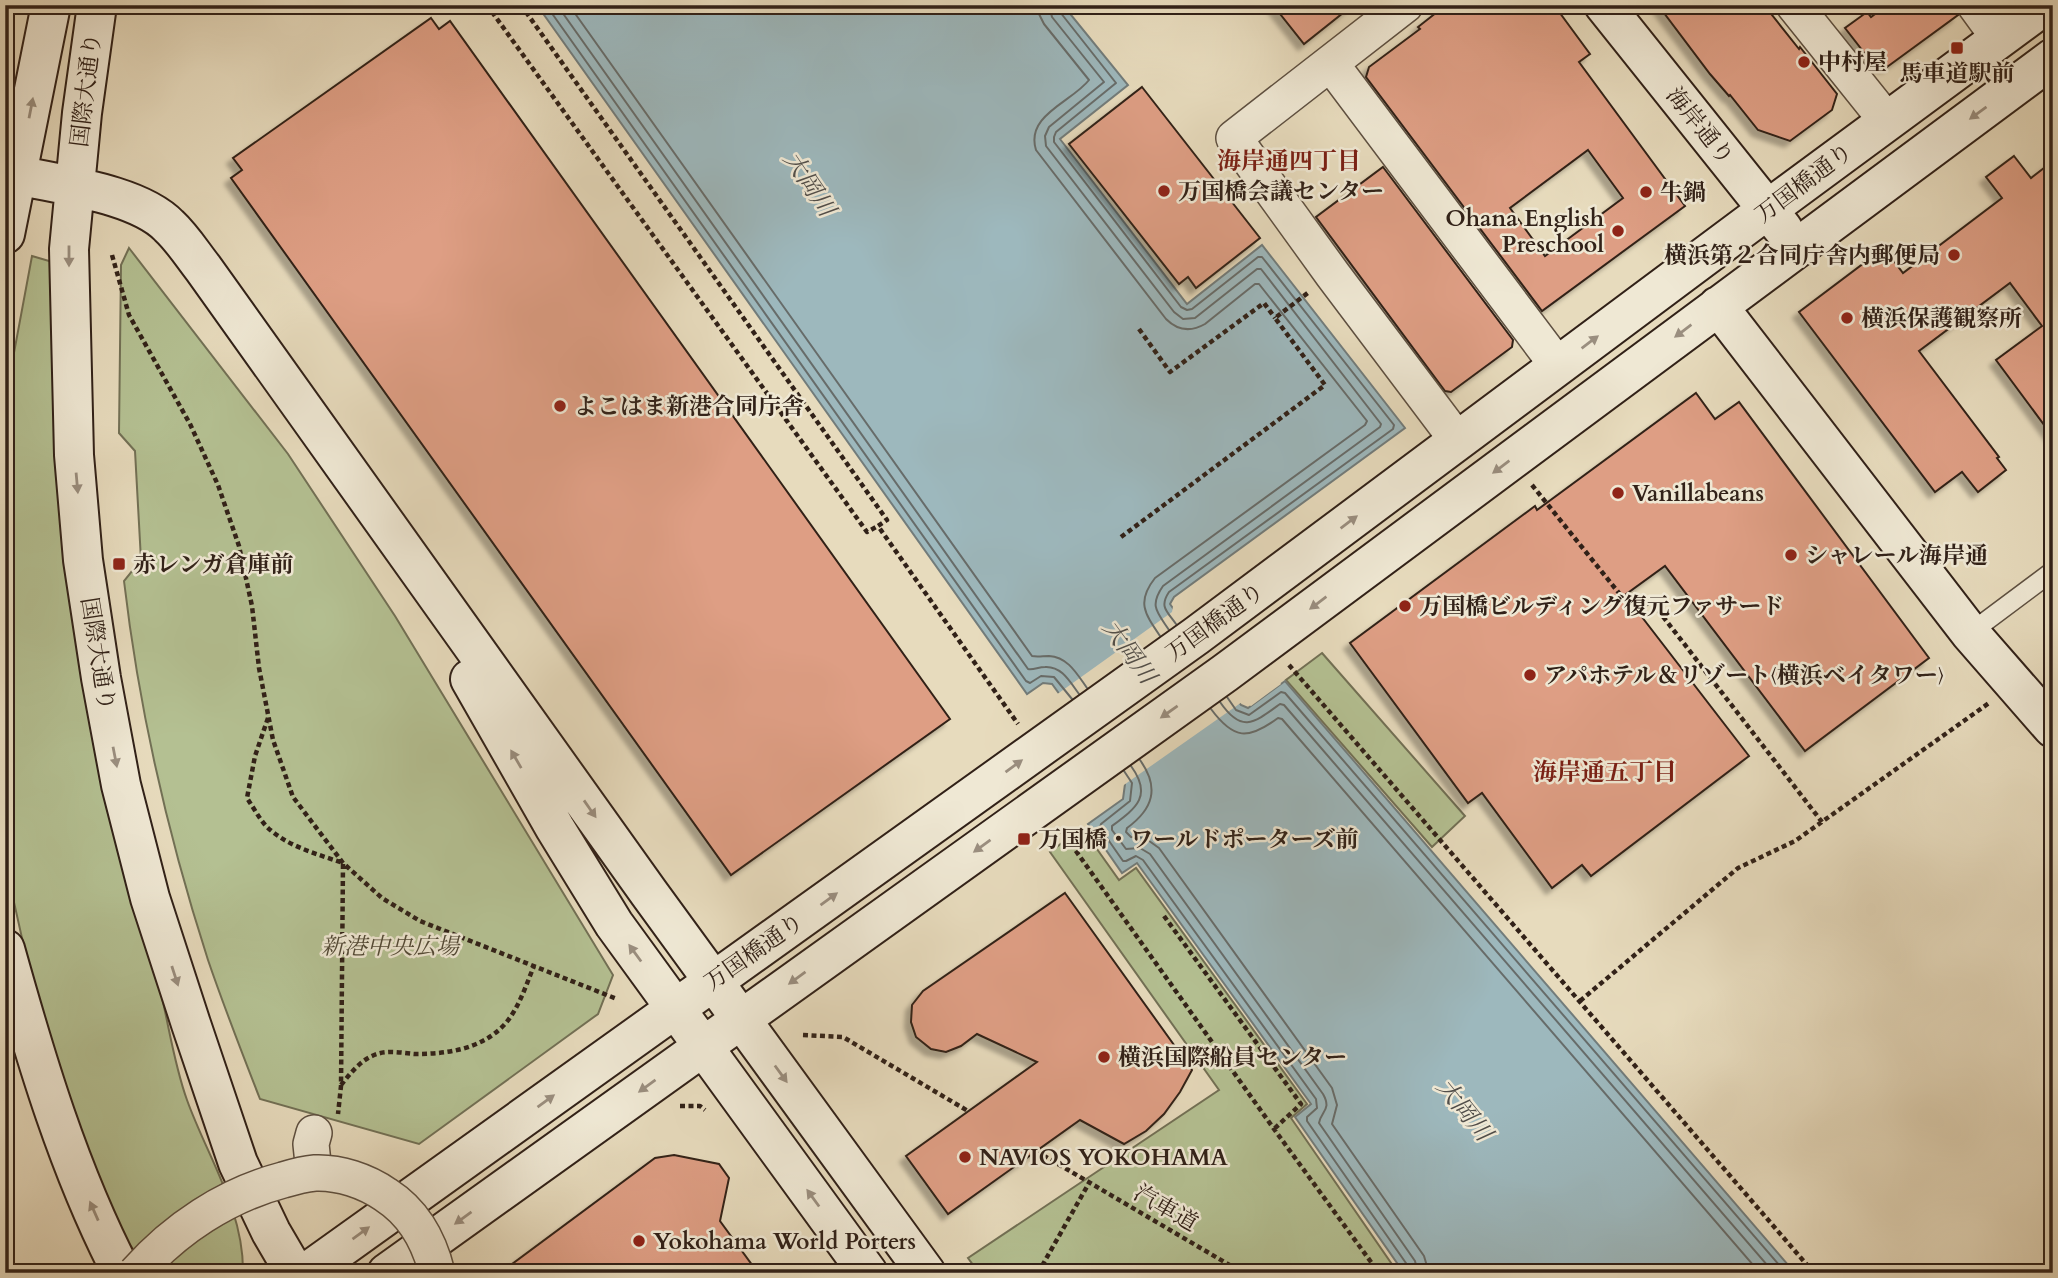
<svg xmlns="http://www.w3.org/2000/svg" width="2058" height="1278" viewBox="0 0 2058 1278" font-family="Cardo,'Noto Serif JP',serif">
<defs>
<filter id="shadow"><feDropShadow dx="-6" dy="6" stdDeviation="2" flood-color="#0004"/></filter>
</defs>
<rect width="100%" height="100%" fill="#e7dbbd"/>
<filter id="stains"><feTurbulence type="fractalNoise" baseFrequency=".00286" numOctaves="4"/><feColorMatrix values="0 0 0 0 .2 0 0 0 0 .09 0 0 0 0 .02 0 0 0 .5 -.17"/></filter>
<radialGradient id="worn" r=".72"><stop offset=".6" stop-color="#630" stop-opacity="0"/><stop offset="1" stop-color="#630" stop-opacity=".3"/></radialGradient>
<path fill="#b4c092" stroke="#727055" stroke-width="2" d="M129,248l159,206 107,162 218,359 -15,39 -179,130 -159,-45c-18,-46 -36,-92 -52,-139 -40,-124 -69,-250 -84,-379l17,-21 -6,-109 -16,-18 2,-168z
M32,256l24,7 104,726c9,37 14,75 27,111 20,56 57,110 56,173h-93l-22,-31 -25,-52 -35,-94 -36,-113 -27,-121v-461z
M1322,653l143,163 -33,31 -146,-167z
M1082,828l37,52 17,-12 171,236 -16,14 107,155h-419l-11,-15 251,-168 -169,-238z"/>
<path fill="#9db8bd" stroke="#727c7b" stroke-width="2" d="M537,5h526l65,80 -68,54 127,165 75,-59 143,183 -231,169 -4,7 71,101 7,3 37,-27 510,592h-391l-109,-156 16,-13 -174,-241 -15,10 -34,-49 35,-25 2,-15 -73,-100 -9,-1 -16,11z"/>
<path fill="#e7dbbd" d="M1201,580l-25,19 -2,4 69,99 5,2 31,-23 2,3 -30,22 -9,-4 -121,85v-2l-65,-90 116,-83 2,-11z"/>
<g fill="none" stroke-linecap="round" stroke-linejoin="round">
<path stroke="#676c6a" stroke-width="2" d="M546,5l480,676 4,2 11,-7 13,1 18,22
M557,5l471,664c6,1 10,-2 17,-2 17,-1 25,15 34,27
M569,5l463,651c5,1 11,0 17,0 19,1 28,18 38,32
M1039,5v9l5,10 45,56c-17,22 -64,35 -53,70l130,169c12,12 25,13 39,5l50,-40h4l108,137 -2,4 -210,153c-19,24 -10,36 5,58
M1049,5l3,12 52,65 -55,45 -4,9 1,10 128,166 9,7 12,-1 62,-49h4l120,155 -1,3 -217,159c-14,20 -6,26 6,44
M1058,5l2,7 56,71 -60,49 -2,5v5l127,165 6,3 5,-1 66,-52h4l132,168 -1,4 -224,163c-10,15 -2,19 7,32
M1227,697l9,13 13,5 32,-23 4,1 501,580
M1220,702c22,32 34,21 60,2l4,1 490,568
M1211,709c23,31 37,31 67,9l4,1 478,554
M1140,760c20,28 13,49 -13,68l-1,4 5,5 14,1 14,10 173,240 5,17 -5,19 92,132 5,17
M1131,766c22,30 5,42 -19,60v4l14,19 14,-1 10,6 173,240c9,16 -2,17 -4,29l96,138 3,12
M1124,771l8,12 -2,18 -29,23 -1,4 23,33h3l10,-5 7,4 173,239 1,9 -10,9v4l101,145 1,7"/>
</g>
<path fill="#de9e84" stroke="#312118" stroke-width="2" fill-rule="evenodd" filter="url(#shadow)" d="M1273,5h80l-49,39z
M1446,5h108l36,49 -11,8 106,144 -143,105 -176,-234 3,-10 51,-38 -2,-2zM1588,150l35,48 -78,58 -35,-48z
M1658,5h106l35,44 1,-2 37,47 -5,16 -42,31 -32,-11 -28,-35 -1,1 -19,-22z
M1887,5h68l3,10 -71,52 -14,-3 -28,-36 22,-16 4,5z
M431,18l8,11 11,-8 500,698 -219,156 -500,-697 11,-8 -9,-12z
M1142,87l118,151 -64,50 -8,-11 -9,7 -110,-140z
M2014,156l17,22 22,-17v276l-57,-77 46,-34 -32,-43 -91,68 80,106 -2,1 9,12 -28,22 -16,-20 -27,20 -136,-180 85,-64 19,25 99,-75 -16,-21z
M1383,167l130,173 -1,7 -61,45 -6,-1 -129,-174z
M1696,393l19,26 24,-17 190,256 -124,93 -140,-185 -40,29 124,161 -158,120 -9,-11 -30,23 -70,-95 -14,10 -118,-160 185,-137 2,4z
M1065,893l127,177 -12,22 -16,22 -18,17 -22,13 -44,-24 -132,94 -42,-58 131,-94 -60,-28 -16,12 -15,6 -15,-3 -15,-12 -5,-15 1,-17 11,-14z
M674,1155l45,9 10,14 -9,43 38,52h-258l155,-115z"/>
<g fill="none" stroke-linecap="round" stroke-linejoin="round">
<defs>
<path id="lane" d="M1970,633l83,-62"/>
<path id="street" d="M1405,5l-171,133 99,137 125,166
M1794,5l93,116
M1975,5l24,33
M1331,64l227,302
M314,1173l-3,-29 3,-11"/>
<path id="secondary" d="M97,5l-15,108 -13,136 5,206 9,105 18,118 20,107 29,113 41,126 47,139 33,69 24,41
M1604,5l179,224
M18,175c43,10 120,19 151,51 13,12 23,28 34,42l446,625 277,380
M5,234l46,-229
M1718,306l252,327 83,95
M470,679l85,149 59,96 254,349
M5,949c31,111 64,222 117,324
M306,1273l890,-637 571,-426 278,-205
M387,1273l838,-600 828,-615"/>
</defs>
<use href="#lane" stroke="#5e5041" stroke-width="21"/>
<use href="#street" stroke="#5e5041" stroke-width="38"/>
<use href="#secondary" stroke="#312118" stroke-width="42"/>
<path stroke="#312118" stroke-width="4.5" stroke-dasharray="5 3.5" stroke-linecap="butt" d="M487,5l380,527 11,-6
M521,5l366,515 -9,6 140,198
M112,255l17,60 61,109 28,61 21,61 13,60 7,62 14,72 20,57 50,66 39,35 38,23 197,78
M1139,329l31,43 94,-69 11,15
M1532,485l103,128 16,-12 171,221
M1121,537l204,-152 -50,-67 34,-26
M1289,665l525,608
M268,718l-13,38 -8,42c6,9 12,20 19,28 20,20 51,28 77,37l-2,223 -3,28
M1061,830l213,299 105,144
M1164,916l137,188 -27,25
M1580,1001l158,-133 57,-27 194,-138
M803,1035l40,2 125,74
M341,1085c9,-11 18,-23 31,-29 14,-7 29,-3 43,-2 33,0 67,-5 90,-30 14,-16 21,-39 29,-58
M680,1106h20l5,4
M1036,1151l207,122
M69,1270l5,3
M1038,1273l51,-90"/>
<use href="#lane" stroke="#efe8d4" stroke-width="18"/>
<use href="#street" stroke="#efe8d4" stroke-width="35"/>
<use href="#secondary" stroke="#efe8d4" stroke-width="38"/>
<defs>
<path id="street-bridge" d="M136,1273c39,-44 90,-78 147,-93 10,-3 21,-6 32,-7 24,-1 51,8 71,22 28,18 43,45 51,78"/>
</defs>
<use href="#street-bridge" stroke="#5e5041" stroke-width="38" stroke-linecap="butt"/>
<use href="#street-bridge" stroke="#efe8d4" stroke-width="35"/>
</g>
<defs><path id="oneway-solid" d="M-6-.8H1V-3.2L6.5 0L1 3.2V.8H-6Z" transform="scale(1.75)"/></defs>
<g fill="#9a8e7f">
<use href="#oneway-solid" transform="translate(31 108) rotate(-79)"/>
<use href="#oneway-solid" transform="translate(1978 113) rotate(144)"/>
<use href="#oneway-solid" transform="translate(69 256) rotate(90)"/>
<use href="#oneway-solid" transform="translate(1683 331) rotate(143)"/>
<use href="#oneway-solid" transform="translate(1590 342) rotate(-37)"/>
<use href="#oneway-solid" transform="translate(1501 467) rotate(143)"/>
<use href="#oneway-solid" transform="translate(77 483) rotate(85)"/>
<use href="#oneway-solid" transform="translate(1349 522) rotate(-37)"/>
<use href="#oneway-solid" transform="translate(1318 603) rotate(143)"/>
<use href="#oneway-solid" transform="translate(1169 712) rotate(145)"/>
<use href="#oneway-solid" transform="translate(115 757) rotate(79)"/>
<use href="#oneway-solid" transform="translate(516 759) rotate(-120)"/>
<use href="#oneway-solid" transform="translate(1014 766) rotate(-36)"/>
<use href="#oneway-solid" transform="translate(590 809) rotate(55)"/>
<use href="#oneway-solid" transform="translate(982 846) rotate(144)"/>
<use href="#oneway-solid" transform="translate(829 899) rotate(-36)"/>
<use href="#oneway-solid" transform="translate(635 953) rotate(-126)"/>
<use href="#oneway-solid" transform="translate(175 976) rotate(72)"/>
<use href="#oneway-solid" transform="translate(797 978) rotate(144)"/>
<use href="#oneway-solid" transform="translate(781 1074) rotate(54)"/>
<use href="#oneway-solid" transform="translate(647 1086) rotate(144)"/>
<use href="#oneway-solid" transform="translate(546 1101) rotate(-36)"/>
<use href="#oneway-solid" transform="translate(813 1198) rotate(-126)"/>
<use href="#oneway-solid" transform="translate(94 1211) rotate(-114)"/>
<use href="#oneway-solid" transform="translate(463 1218) rotate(144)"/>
<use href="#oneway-solid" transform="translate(361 1233) rotate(-36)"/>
</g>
<g fill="#8f2418" stroke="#efe8d4" stroke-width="2.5">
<rect x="1950" y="41" width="14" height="14" rx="3.5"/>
<circle cx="1804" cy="62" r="7"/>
<circle cx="1164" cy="191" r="7"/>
<circle cx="1646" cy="192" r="7"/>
<circle cx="1618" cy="231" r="7"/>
<circle cx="1954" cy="255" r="7"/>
<circle cx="1847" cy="318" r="7"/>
<circle cx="560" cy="406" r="7"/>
<circle cx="1618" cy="493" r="7"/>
<circle cx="1791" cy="555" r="7"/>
<rect x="112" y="557" width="14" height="14" rx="3.5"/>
<circle cx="1405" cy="606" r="7"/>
<circle cx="1530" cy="675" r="7"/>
<rect x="1017" y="832" width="14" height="14" rx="3.5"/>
<circle cx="1104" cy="1057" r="7"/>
<circle cx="965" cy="1157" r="7"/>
<circle cx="639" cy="1241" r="7"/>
</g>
<g text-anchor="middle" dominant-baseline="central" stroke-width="5" stroke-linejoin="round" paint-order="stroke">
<g font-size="23" font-weight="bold" fill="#312118" stroke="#efe8d4" text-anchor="start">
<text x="1818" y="62">中村屋</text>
<text x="1957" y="73" text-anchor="middle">馬車道駅前</text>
<text x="1178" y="191">万国橋会議センター</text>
<text x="1660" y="192">牛鍋</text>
<text x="1604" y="218" text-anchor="end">Ohana English<tspan x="1604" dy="26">Preschool</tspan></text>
<text x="1940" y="255" text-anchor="end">横浜第２合同庁舎内郵便局</text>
<text x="1861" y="318">横浜保護観察所</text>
<text x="574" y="406">よこはま新港合同庁舎</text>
<text x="1632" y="493">Vanillabeans</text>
<text x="1805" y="555">シャレール海岸通</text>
<text x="133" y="564">赤レンガ倉庫前</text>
<text x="1419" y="606">万国橋ビルディング復元ファサード</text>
<text x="1544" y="675">アパホテル＆リゾート〈横浜ベイタワー〉</text>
<text x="1038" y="839">万国橋・ワールドポーターズ前</text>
<text x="1118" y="1057">横浜国際船員センター</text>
<text x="979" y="1157">NAVIOS YOKOHAMA</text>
<text x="653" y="1241">Yokohama World Porters</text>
</g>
<g font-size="23" fill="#312118" stroke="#efe8d4">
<text transform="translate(86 90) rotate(-83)">国際大通り</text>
<text transform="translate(1700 126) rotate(51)">海岸通り</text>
<text transform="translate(1804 183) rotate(-37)">万国橋通り</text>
<text transform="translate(1215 622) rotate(-36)">万国橋通り</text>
<text transform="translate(98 654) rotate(81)">国際大通り</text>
<text transform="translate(754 952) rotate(-35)">万国橋通り</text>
<text transform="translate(1166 1208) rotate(30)">汽車道</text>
</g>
<g font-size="23" font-style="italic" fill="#524936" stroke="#efe8d4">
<text x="390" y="946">新港中央広場</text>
</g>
<g font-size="24" font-weight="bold" fill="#7a1f14" stroke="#efe8d4">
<text x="1289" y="161">海岸通四丁目</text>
<text x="1605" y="772">海岸通五丁目</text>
</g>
<g font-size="24" font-style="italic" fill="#514e4a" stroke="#efe8d4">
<text transform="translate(809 184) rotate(56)">大岡川</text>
<text transform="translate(1129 652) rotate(54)">大岡川</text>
<text transform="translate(1464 1110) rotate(51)">大岡川</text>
</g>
</g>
<rect width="2058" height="1278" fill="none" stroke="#e7dbbd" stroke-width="28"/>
<rect x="7" y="7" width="2044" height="1264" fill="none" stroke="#312118" stroke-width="3.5"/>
<rect x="14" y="14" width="2030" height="1250" fill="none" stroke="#312118" stroke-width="2"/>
<rect width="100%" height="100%" filter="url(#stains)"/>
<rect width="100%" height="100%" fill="url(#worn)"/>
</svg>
